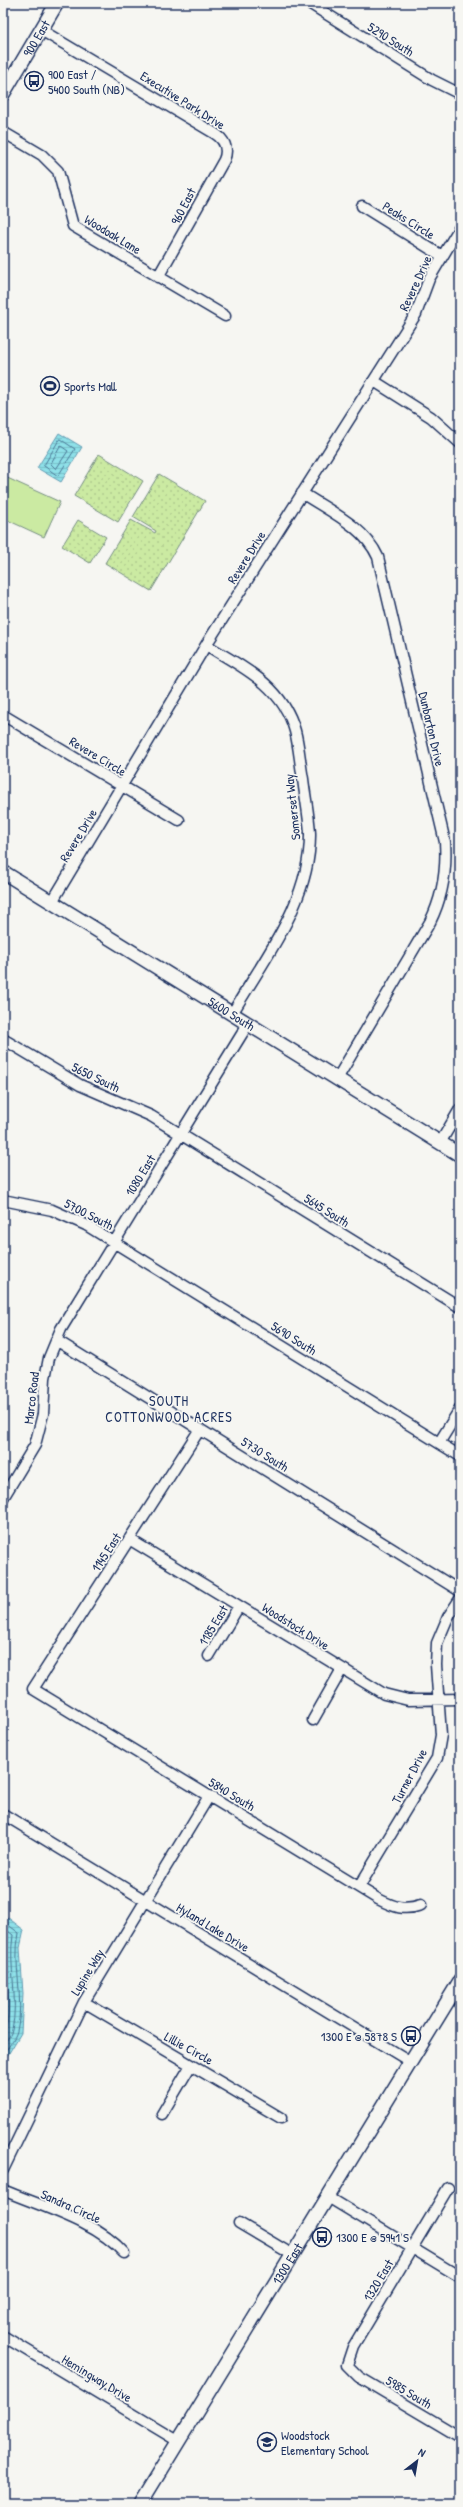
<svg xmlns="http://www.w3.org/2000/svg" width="463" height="2507" viewBox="0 0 463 2507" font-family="'Patrick Hand',sans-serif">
<defs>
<pattern id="park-dots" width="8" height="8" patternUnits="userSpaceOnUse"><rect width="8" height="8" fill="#cbeaa2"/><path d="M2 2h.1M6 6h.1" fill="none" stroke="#aec98e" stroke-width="1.8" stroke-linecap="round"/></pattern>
<pattern id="water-rules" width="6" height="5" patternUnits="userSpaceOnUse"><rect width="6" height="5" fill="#8ee0e8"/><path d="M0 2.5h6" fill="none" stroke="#7ac0c9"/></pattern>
</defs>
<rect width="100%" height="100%" fill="#f6f6f2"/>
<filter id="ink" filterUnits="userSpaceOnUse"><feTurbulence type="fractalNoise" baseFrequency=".025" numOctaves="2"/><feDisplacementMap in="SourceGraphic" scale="8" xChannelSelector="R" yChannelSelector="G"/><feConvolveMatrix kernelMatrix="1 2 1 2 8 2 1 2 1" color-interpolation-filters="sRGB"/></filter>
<g filter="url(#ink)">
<path fill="#cbeaa2" stroke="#738c80" d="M3,476l57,26 -16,35 -41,-19z"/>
<path fill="url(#park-dots)" stroke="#738c80" d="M99,454l44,27 -25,41 -44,-26z
M159,474l46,27 -54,90 -46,-28 26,-43 24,13 1,-2 -23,-14z
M78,520l28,17 -16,26 -28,-17z"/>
<path fill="url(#water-rules)" stroke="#6099b1" d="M59,433l23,14 -21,35 -24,-14z
M3,1914l21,16 -4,18 3,46 -2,39 -18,30z"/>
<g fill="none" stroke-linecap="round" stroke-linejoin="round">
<path stroke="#497695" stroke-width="1" d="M60,439l15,10 -17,27 -14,-10z
M61,446l7,5 -12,18 -5,-5z
M3,1921l16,12c-7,32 6,66 -2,98 -2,8 -10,17 -14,25
M3,1927l10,8c-5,31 6,64 -1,95 -1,5 -6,11 -9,16
M3,1934l4,3c-5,26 9,76 -4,97"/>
<defs>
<path id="minor" d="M309,3l123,77 28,14
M41,30l173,103c10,6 15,15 10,27l-66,117
M3,132l39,23 16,16 15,55 152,90
M362,206l80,50
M374,381l57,36 29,26
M302,493c27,18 62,33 76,64l67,285c2,29 -2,54 -15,80l-93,157
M206,645c37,22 77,41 89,86 4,15 5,32 8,48 2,17 6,36 7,54 1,68 -45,124 -78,181
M3,715l176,105
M52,902l154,-257 210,-331 13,-35 31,-52
M3,1039l77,46 71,31 309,191
M440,1143l20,-34
M3,1200l49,10 34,15 374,231
M56,1340l404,251
M200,1429l-167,260 345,210c16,8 26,12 43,6
M439,1443l21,-34
M3,1498l32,-53 8,-31 2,-36 4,-20 12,-29 187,-305
M129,1539l255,155 24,6 52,-1
M209,1656l30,-50
M313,1720l29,-51
M3,1814l408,248
M359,1887l78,-129 4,-23 -5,-70 1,-22 11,-26 12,-18
M84,2002l197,116
M162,2114l29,-49
M3,2170l81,-168 125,-206
M448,2188l-95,159 -6,18 12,12 101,60
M3,2190c39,17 93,31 121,63
M328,2197l132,80
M239,2223l54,32
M3,2336l175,105"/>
<g id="major">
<path id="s1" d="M3,94l54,-91"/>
<path id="s2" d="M3,872l457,283"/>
<path id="s3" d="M140,2504l320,-523"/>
</g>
</defs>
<use href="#minor" stroke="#1b2f5e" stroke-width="13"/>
<use href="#major" stroke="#1b2f5e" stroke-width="16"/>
<use href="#minor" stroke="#f6f6f2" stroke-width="10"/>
<use href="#major" stroke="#f6f6f2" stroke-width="13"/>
</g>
</g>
<defs>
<symbol id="bus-ring" viewBox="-11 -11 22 22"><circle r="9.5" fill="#f6f6f2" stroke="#1b2f5e" stroke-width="1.5"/><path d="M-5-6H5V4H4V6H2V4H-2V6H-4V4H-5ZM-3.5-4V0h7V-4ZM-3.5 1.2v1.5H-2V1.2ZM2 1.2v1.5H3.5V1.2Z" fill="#1b2f5e"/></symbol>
<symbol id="stadium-ring" viewBox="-11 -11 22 22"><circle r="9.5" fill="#f6f6f2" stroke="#1b2f5e" stroke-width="1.5"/><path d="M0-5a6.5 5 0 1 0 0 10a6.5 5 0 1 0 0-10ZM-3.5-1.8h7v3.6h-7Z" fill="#1b2f5e"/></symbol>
<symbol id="school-ring" viewBox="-11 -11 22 22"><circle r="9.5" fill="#f6f6f2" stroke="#1b2f5e" stroke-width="1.5"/><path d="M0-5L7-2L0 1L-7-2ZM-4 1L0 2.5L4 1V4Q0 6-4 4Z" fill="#1b2f5e"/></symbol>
</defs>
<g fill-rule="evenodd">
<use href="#bus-ring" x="23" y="70" width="22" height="22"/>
<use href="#stadium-ring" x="39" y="375" width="22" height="22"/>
<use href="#bus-ring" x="400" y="2025" width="22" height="22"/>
<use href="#bus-ring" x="311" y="2226" width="22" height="22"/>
<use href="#school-ring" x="256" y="2431" width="22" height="22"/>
</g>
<g text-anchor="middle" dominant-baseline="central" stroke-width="3.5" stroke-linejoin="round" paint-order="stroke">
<g font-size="13" fill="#1b2f5e" stroke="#f6f6f2">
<text stroke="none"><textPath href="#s1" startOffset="65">900 East</textPath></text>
<text transform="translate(391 39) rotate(32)">5290 South</text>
<text transform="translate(183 100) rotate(32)">Executive Park Drive</text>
<text transform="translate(183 206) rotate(-63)">960 East</text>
<text transform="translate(409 220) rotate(32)">Peaks Circle</text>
<text transform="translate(113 234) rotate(31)">Woodoak Lane</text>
<text transform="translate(415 283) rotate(-65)">Revere Drive</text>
<text transform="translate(246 557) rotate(-58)">Revere Drive</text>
<text transform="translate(432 729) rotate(77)">Dunbarton Drive</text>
<text transform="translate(98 756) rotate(31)">Revere Circle</text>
<text transform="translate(292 807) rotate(-96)">Somerset Way</text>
<text transform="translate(78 835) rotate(-59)">Revere Drive</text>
<text stroke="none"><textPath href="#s2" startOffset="269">5600 South</textPath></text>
<text transform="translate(96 1077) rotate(26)">5650 South</text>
<text transform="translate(140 1175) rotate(-59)">1080 East</text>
<text transform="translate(327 1210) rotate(32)">5645 South</text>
<text transform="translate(89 1214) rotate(27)">5700 South</text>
<text transform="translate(294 1338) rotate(32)">5690 South</text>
<text transform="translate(31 1398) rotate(-83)">Marco Road</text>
<text transform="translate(265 1454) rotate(32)">5730 South</text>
<text transform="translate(106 1552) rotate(-57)">1145 East</text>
<text transform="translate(213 1625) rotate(-59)">1185 East</text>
<text transform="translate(296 1626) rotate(32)">Woodstock Drive</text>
<text transform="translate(409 1776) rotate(-62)">Turner Drive</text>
<text transform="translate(232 1794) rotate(31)">5840 South</text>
<text transform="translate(213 1927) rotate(31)">Hyland Lake Drive</text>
<text transform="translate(87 1972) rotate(-59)">Lupine Way</text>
<text transform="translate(189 2048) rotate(29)">Lillie Circle</text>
<text transform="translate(71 2206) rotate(24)">Sandra Circle</text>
<text stroke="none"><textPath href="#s3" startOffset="282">1300 East</textPath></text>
<text transform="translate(378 2280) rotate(-59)">1320 East</text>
<text transform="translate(97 2378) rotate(31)">Hemingway Drive</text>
<text transform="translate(409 2392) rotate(31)">5985 South</text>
</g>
<g font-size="13" fill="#1b2f5e" stroke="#f6f6f2" text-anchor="start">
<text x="48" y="74">900 East /<tspan x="48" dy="15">5400 South (NB)</tspan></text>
<text x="64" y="386">Sports Mall</text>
<text x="397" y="2036" text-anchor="end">1300 E @ 5878 S</text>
<text x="336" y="2237">1300 E @ 5941 S</text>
<text x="281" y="2435">Woodstock<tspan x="281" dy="15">Elementary School</tspan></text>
</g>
<g font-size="14" letter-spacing="1" fill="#1b2f5e" stroke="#f6f6f2">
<text x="169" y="1400">SOUTH<tspan x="169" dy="16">COTTONWOOD ACRES</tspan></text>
</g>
</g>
<rect width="463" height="2507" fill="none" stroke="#f6f6f2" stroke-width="16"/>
<rect x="8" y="8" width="447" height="2491" fill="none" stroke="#1b2f5e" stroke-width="1.5" filter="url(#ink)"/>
<g transform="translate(417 2461) rotate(31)" stroke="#f6f6f2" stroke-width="3" paint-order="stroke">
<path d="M0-3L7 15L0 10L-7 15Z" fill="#1b2f5e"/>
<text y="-6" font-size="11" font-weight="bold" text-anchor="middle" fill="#1b2f5e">N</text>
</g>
</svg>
